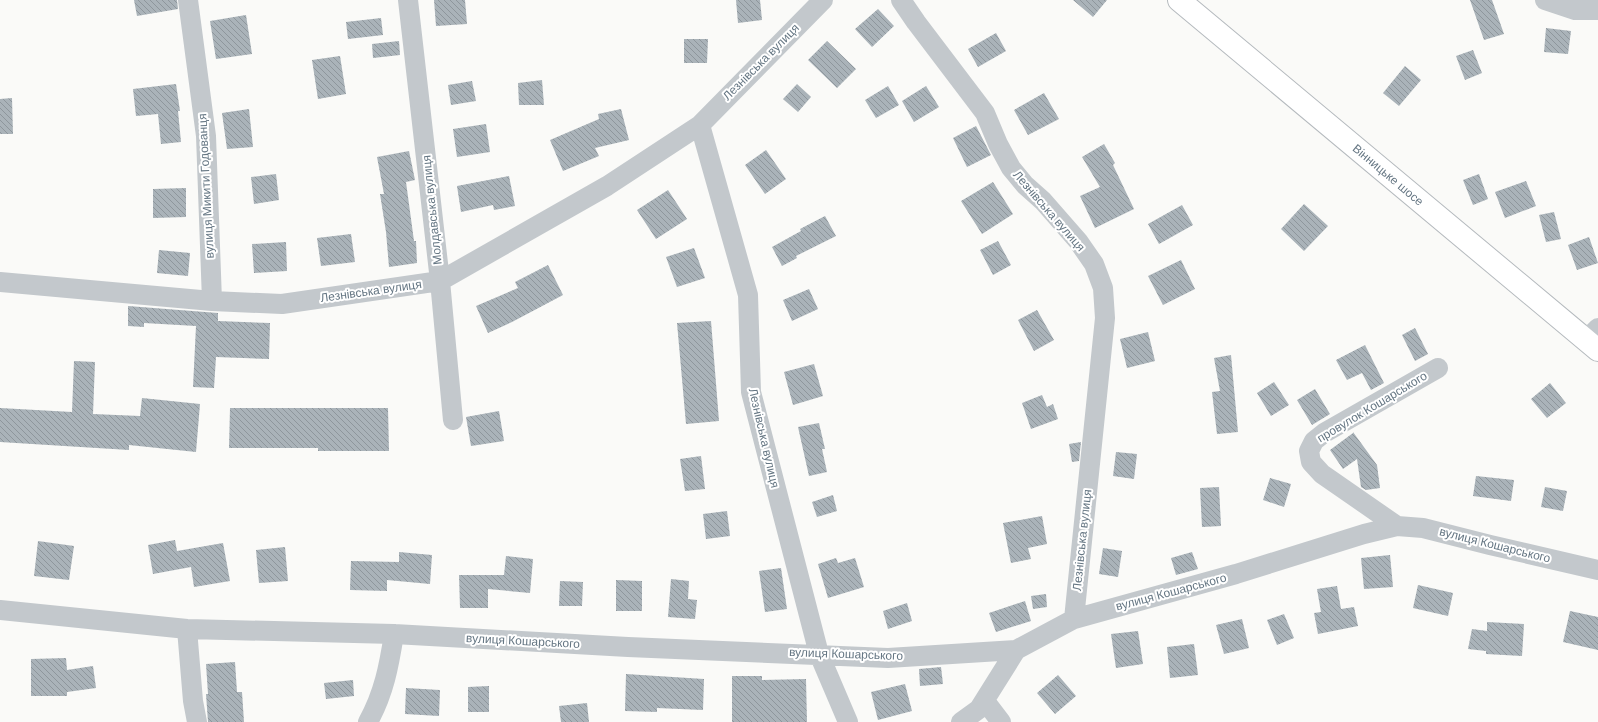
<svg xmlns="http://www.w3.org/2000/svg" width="1598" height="722" viewBox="0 0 1598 722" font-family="Helvetica,sans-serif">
<defs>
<pattern id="building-back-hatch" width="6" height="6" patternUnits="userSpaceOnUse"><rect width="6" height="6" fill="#aab3b9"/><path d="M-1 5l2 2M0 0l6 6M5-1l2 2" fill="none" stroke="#8e969c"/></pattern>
</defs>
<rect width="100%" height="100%" fill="#fafaf8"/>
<path fill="url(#building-back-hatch)" d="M134,0h43l1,9 -41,7z
M434,0h31l2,24 -31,2z
M736,0h24l2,20 -24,3z
M1073,0h34l-14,17z
M1470,0h22l12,34 -20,6z
M878,9l16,17 -22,21 -17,-18z
M246,15l6,39 -36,5 -6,-38z
M381,18l2,17 -35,4 -2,-17z
M1546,28l25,3 -3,23 -24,-2z
M996,33l10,18 -28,16 -10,-18z
M684,39h24l-1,24h-23z
M399,41l1,14 -27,3 -1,-14z
M827,41l29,28 -19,19 -29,-28z
M1473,50l9,23 -17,7 -9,-24z
M340,56l6,38 -28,5 -6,-39z
M1405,66l16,14 -22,26 -16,-13z
M542,80l2,25h-25l-1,-22z
M472,81l4,20 -25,4 -3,-20z
M176,84l4,27h-2l3,31 -20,2 -3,-30 -22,2 -3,-27z
M797,84l14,13 -13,15 -15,-13z
M888,86l11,19 -23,13 -11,-18z
M926,86l13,21 -25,15 -12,-21z
M1044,93l15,26 -31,16 -14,-25z
M12,98l1,36h-13v-35z
M249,109l4,38 -26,2 -5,-36z
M621,109l8,31 -34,8 4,8 -36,15 -13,-31 49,-21 -1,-5z
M486,124l4,28 -33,5 -4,-28z
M976,126l15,29 -24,12 -14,-29z
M1104,144l11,19 -2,2 21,44 -39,19 -15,-32 20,-9 -18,-30z
M766,150l20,29 -21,15 -20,-29z
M409,151l6,29 -9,2 8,59h2l1,22 -28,4 -3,-35 -6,-38h4l-7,-37z
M276,174l3,26 -25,4 -3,-27z
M1479,174l9,25 -15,6 -10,-25z
M509,176l6,30 -21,4 -1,-5 -32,7 -4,-26z
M1526,181l10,25 -31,12 -10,-26z
M993,182l20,32 -31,20 -21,-33z
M186,188v29l-33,1v-29z
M668,190l19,29 -31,20 -19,-29z
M1304,204l24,22 -24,25 -23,-22z
M1182,205l11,20 -34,19 -11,-20z
M1554,212l7,27 -15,3 -7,-27z
M825,216l11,20 -40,20 1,2 -15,8 -10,-19 29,-16 -1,-2z
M351,234l4,28 -34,4 -4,-28z
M1589,237l9,26 -21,7 -9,-25z
M998,241l13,24 -18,10 -13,-25z
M286,242l1,29 -33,2 -2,-29z
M694,248l11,30 -28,9 -11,-30z
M159,250l31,3 -2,23 -31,-3z
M1181,260l14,29 -32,16 -15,-29z
M548,265l15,30 -51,27 -24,11 -12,-27 42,-18 -3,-6z
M809,289l9,20 -26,12 -9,-21z
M128,306l90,7v8l52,2 -1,36 -53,-2 -2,31 -21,-1 3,-61 -52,-3v4l-16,-1z
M1037,310l17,30 -20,11 -16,-31z
M711,321l8,100 -33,3 -9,-101z
M1415,328l13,26 -13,7 -13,-26z
M1148,332l7,29 -28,7 -7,-29z
M1365,345l19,38 -13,7 -9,-17 -15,7 -11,-20z
M1231,355l7,77 -21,2 -5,-42 8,-1 -6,-33z
M74,361l21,1 -2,52 47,2 2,-18 58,6 -4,48 -67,-7v5l-129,-8v-34l72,4z
M814,364l9,32 -30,9 -9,-33z
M1274,382l15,23 -18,11 -14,-23z
M1550,383l16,20 -19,15 -16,-19z
M1315,389l15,25 -18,11 -15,-25z
M1042,395l5,12 6,-3 5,15 -27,10 -9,-26z
M230,408h158l1,43h-71v-3h-89z
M499,411l5,30 -33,5 -5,-29z
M819,423l6,26h-3l5,23 -18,4 -11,-49z
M1353,432l24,33 3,23 -14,2 -5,-3 -4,-28 -14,10 -13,-19 23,-17z
M1081,442l-2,19 -7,1 -3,-18z
M1116,452l21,2 -3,25 -21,-3z
M701,456l4,33 -20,2 -5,-32z
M1476,476l38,4 -3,21 -38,-5z
M1270,478l21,6 -7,23 -21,-7z
M1219,487l2,39 -19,1 -2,-39z
M1545,487l22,4 -4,20 -22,-4z
M833,495l4,16 -20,6 -5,-15z
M727,511l3,25 -24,3 -3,-25z
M1042,516l5,28 -19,4 3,11 -20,4 -8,-40z
M175,540l2,11 46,-8 7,38 -36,6 -3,-20 -38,7 -5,-29z
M38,541l36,5 -5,34 -35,-4z
M285,547l3,34 -29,2 -3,-33z
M1103,548l19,3 -4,26 -19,-3z
M399,552l33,3 -2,29 -43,-4v11l-37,-1 1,-29 48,1z
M1192,552l6,17 -22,6 -5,-17z
M1390,555l3,32 -29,2 -3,-31z
M506,556l27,3 -3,34 -42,-4v19h-28l-1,-33h45z
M836,558l2,5 17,-5 9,29 -36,11 -10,-34z
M781,568l6,41 -22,3 -6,-41z
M671,579l18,2 -1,18 9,1 -2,19 -27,-2z
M616,580l26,1v30h-26z
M560,581l23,1 -1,24h-23z
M1418,585l35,8 -5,23 -35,-8z
M1337,586l4,23 13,-2 4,19 -40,8 -4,-21 7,-1 -4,-23z
M1046,594l1,13 -14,2 -2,-13z
M1025,601l6,20 -35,11 -7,-19z
M907,603l5,18 -24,8 -5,-18z
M1570,611l28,6v33l-35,-8z
M1284,614l10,24 -17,7 -10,-25z
M1242,619l7,29 -25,6 -8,-29z
M1487,622l37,2 -2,32 -36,-2v-3l-18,-2 4,-20 15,2z
M1138,631l5,33 -27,4 -5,-34z
M1194,644l4,31 -28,3 -3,-31z
M66,658l1,12 26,-4 3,22 -29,4v4h-36v-37z
M235,662l2,30h5l2,30h-36l-2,-28h2l-2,-30z
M941,667l2,17 -23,2 -1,-17z
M626,674l78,5 -1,31 -46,-2v4l-32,-1z
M1058,675l18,21 -21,18 -18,-21z
M732,676h30v4l44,-1 1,43h-75z
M353,680l1,16 -28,3 -2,-16z
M905,684l7,27 -34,9 -7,-28z
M489,686v26h-21v-25z
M406,688l34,2 -1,26 -34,-2z
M587,703l2,19h-28l-2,-16z"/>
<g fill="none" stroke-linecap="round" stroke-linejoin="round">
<defs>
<path id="major" d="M1179,0l419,350"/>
</defs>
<use href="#major" stroke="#b5babe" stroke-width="24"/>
<path stroke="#c3c8cc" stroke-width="20" d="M188,0l18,136 6,165
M408,0l32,281 13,139
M901,0l15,22 69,91 13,31 13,24 14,17 18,16 35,40 16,23 9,24 2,30 -31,301
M1545,0l30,10h23
M700,125l48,170 3,97 68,262 29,68
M0,282l212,19 70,3 158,-23 167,-95 93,-61 123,-125
M1586,340l12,-12
M1397,526l-75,-52 -11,-12 -2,-11 5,-10 10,-8 114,-65
M0,610l187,19 207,5 234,13 260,11 128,-8 58,-31 162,-45 128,-40 33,-8 26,2 67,17 108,25
M187,629l6,72 4,21
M985,701l16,21
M368,722c16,-29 21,-56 26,-88
M961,722l18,-13 37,-59"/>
<use href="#major" stroke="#fff" stroke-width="22"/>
</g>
<g text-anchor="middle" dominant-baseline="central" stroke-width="4" stroke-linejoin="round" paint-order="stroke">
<g font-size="12" fill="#657683" stroke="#fff">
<text transform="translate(761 62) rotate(-45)">Лезнівська вулиця</text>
<text transform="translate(1388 175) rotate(40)">Вінницьке шосе</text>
<text transform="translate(206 186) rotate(-93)">вулиця Микити Годованця</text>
<text transform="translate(432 210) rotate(-96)">Молдавська вулиця</text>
<text transform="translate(1049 211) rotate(49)">Лезнівська вулиця</text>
<text transform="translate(371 291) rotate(-8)">Лезнівська вулиця</text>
<text transform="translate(1372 407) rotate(-31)">провулок Кошарського</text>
<text transform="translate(764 438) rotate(77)">Лезнівська вулиця</text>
<text transform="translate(1082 540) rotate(-84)">Лезнівська вулиця</text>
<text transform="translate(1495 545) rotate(14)">вулиця Кошарського</text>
<text transform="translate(1171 592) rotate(-15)">вулиця Кошарського</text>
<text transform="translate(523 641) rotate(3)">вулиця Кошарського</text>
<text transform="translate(846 654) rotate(2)">вулиця Кошарського</text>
</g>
</g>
</svg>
